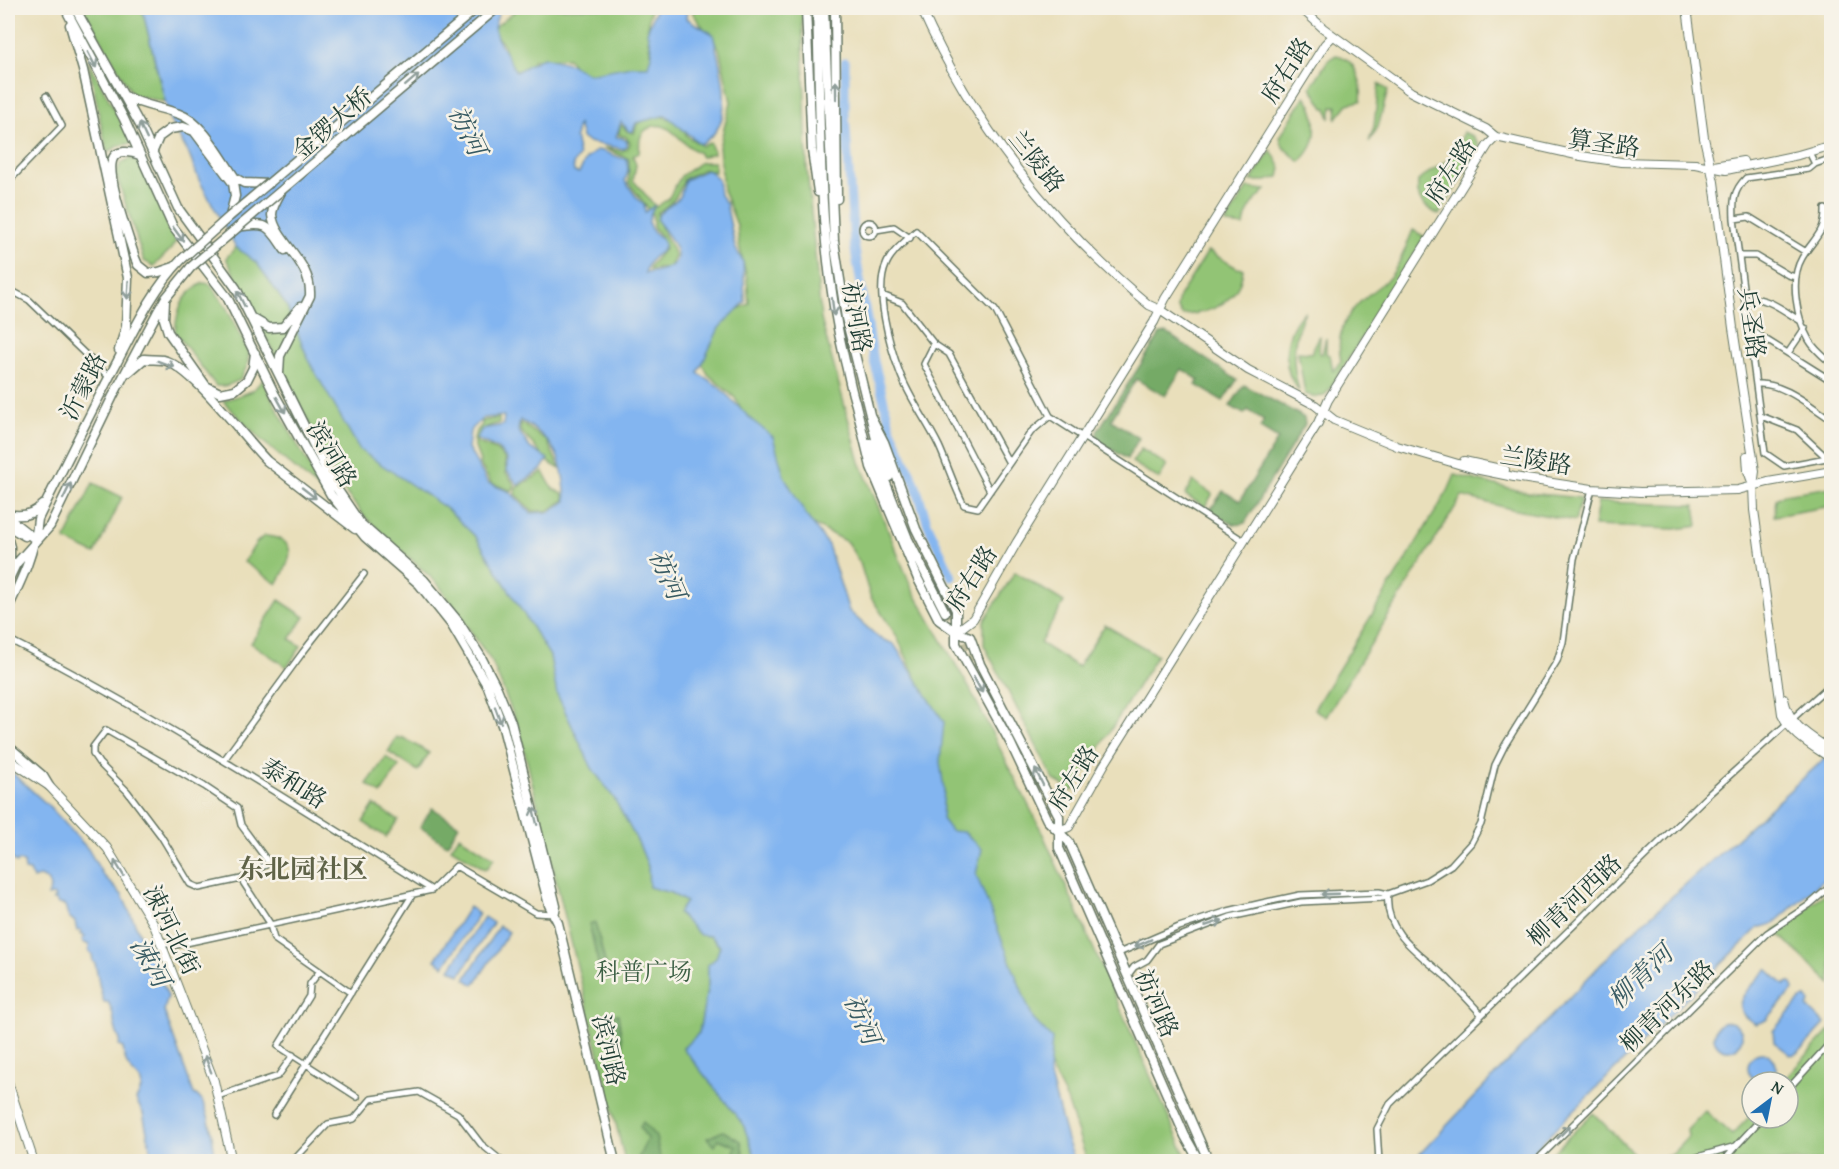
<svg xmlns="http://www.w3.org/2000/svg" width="1839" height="1169" viewBox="0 0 1839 1169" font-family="'Gentium Book Plus','Noto Serif SC',serif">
<rect width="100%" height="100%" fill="#f7f3e8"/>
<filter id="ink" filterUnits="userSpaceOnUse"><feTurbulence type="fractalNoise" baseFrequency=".0167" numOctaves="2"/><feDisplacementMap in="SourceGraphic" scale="12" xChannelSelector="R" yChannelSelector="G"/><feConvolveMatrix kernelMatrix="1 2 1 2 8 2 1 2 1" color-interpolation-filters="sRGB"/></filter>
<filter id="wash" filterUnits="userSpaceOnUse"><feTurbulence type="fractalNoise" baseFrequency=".008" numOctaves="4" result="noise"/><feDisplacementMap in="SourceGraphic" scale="24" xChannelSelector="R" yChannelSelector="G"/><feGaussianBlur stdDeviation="1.35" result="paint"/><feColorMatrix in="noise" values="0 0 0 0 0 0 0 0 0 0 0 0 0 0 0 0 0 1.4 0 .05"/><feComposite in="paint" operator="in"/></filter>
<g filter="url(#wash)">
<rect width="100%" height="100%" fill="#e9dfbb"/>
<path fill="#92c474" stroke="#588054" stroke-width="1.5" d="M83,8h59l16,67 8,27 -33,-7z
M519,8h132c-5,18 -5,35 3,53l-4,8 -34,7 -38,-4 -10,-14 -34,1 -7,15 -16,-4 -6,-10 -1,-15 -13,-15z
M693,8h109l5,160 14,151 39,143 52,127 58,100 71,141 147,331h-101l-20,-61 -37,-71 -89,-201 -6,-110 -39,-83 -26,-39 -10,-33 -13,-21 -41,-21 -71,-123 -27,-24 -9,-17 26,-42 24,-11 -2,-26 -8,-33 -2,-20 -14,-35 -4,-43 12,-45 -12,-54 -26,-34z
M1336,55c20,3 27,29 25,46l-13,3 -12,15 1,-13 -5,1 -2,12 -3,-11h-3l-13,-21 17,-27z
M88,60l44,83 -14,3 -11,7z
M1379,84l9,6 -10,37 -9,15 5,-16z
M1305,96c11,12 13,35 7,50 -3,6 -8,12 -12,16l-17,-15 -3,-10z
M657,115l20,6 10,15 15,10 8,-3 4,10 -13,4 -3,-5c-17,-6 -28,-35 -49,-24 -4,2 -8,6 -9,11 -1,4 0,9 -1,14l-6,3 3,9 -3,15 23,27 12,-8 13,-23 20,-14h13l1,10 -11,-3 -20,10c-6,18 -12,24 -27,34 2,17 14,28 18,44l-5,10 -21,3 1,-4 15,-18 -3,-10 -9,-11v-12l-24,-32v-24l-25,-11 17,3 6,-2 3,-6 -4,-6 -7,-2 1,-10 4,2 3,4 7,2 3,-9z
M1463,132l10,4 6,9 -3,9 -37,61c-17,-10 -23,-14 -21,-34 21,-19 39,-17 45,-49z
M1271,150l10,18 -2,9 -13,4h-15z
M131,158l9,5 36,78 -5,8 -17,17 -10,-5 -28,-87 5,-11z
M1247,188l19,2c-12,11 -20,20 -22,36l-19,-2z
M1413,230l12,7 -96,153 -5,6 -9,1 -10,-3 -7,-42 13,1 9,-18 -1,18 3,1 4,-16v16l4,1 3,16 8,-10c-6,-28 5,-48 27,-66 7,-6 15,-11 22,-18 11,-14 16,-31 23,-47z
M236,247l21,16 29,42 24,58 50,87 86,58 30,29 74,119 7,38 35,74 22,30 25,46 9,22 1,21 22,6 15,9 -8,11 22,22 10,1 10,11 -4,12 -8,6v20l-9,48 -16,15 60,76 14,37h-132l-106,-432 -27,-67 -54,-78 -74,-68 -22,-28 -116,-230z
M1208,251l29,17 6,1c-3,32 -32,45 -61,46l-5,-8 2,-10z
M203,283l7,1 16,23 23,47 -2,12 -7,14 -14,6h-10l-41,-54c2,-23 7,-37 28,-49z
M1305,311c-13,29 -14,49 -6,80 -20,-24 -15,-59 6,-80z
M263,380l12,25 51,90 -66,-56 -37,-38 29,-10z
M499,418v5c-14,4 -19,5 -23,19l20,8 9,9 1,14 9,12 -3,6 -21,-8 -12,-20 1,-2c-6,-16 -11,-23 2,-36v-4z
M521,423l26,18 13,28 -11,-6 -29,-33z
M1141,449l26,16 -8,14 -27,-17z
M543,472l10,17 10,4 2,7 -17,11h-16l-17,-17 1,-6z
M1455,475l73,18 53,5 -6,23 -64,-12 -49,-13 -136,221 -12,-8 134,-218z
M1193,481l18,12 1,2 -7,12 -20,-12z
M93,483l29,14 -27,57 -30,-14z
M1831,487v19l-57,10 2,-17 8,-5z
M1598,502l97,3 3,21 -23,3 -81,-3z
M264,536c37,2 27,25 13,48l-33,-22 12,-19z
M1015,572l49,30 -24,41 38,24 27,-42 52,30 -84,136 -19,-11 -70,-135v-24z
M279,600l26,17 -15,22 11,7 -14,21 -36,-24z
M397,737l4,2 1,-2 27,16 -11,18 -30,-19z
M386,757l13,9 -18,28 -14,-10z
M374,805l24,15 -12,17 -23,-15z
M459,836l35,22 -6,9 -3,2 -34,-21z
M1831,889v95l-56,-53z
M1831,1029v132l-185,1 25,-7 17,-18 -1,-7 18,-19 27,24 20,-21v4h36v-36h-6z
M1593,1113l48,48h-97z"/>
<path fill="#75aa66" stroke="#4a744d" stroke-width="1.5" d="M1167,333l70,47 -14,21 -27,-16 3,-5 -17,-11 -17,27 -29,-17 -25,41 28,18 -12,21 -29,-18 -1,-9 60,-93 3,-5z
M1244,385l54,29 6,4 1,6 -60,99c-12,6 -24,-6 -35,-13l13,-19 17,10 38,-62 -18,-11 4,-8 -16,-10 -4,4 -14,-8z
M432,808l27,17 -12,20 -27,-18z
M595,922l12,48 -7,1 -11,-47z
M618,1014l7,47h-5l-7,-46z
M643,1122l13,15 5,24h-24l10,-22 -7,-12z
M723,1131l18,10 4,20h-14l5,-15 -18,-7 -3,7 -8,-8z"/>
<path fill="#83b5f0" stroke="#517992" stroke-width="1.5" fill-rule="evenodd" d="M142,8h358l-6,20 3,10 19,34 27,-15 28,7 17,10 44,-8h16l4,-14 -5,-20 9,-24h31l-1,10 27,16c7,34 27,91 -13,110l-34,-29 -30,8 -3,8 -3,1 -9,-10 -5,15 6,1 5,3v4l-3,4 -36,-7 -6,-4 -4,-14 -3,13 4,19 -6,8 1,8 5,1 7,-14 11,-9c11,1 18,8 30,9l1,12 -3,10 12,17 7,7 1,7 10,-7c-18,30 10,28 9,41 -1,7 -10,9 -13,14 -3,4 -5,9 -6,13 48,-5 34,-24 12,-53l2,-6 21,-17 5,-17 21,-10 5,2 7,8 2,15 6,8 9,44 8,15 2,40 -26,26 -21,45 20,13 35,35 20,16 11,39 24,42 20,27 21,66 30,27 15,6 50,78 -4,40 4,27 -2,30 9,12 13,1 18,17 -6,25 57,145 19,20 -3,34 18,67 8,21h-318l-14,-37 -60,-76 16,-15 9,-48v-20l8,-7 4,-12 -10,-10 -10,-1 -22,-22 8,-11 -15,-9 -22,-6 -1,-21 -9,-22 -25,-46 -22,-30 -35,-74 -7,-38 -74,-119 -30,-29 -86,-58 -50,-87 -24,-58 -29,-42 -21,-16 -37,-67 -11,-28 -18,-31zM504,416l-1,9 -21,4 -6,10 21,9 10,11v12l11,14 23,-15 7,-11 -18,-11 -12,-18 2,-10c38,21 43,41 46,81l-16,11 -19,1 -21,-21 -22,-9 -20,-35 2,-17 13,-13z
M1831,753v120l-58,51 -15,4 -207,205 -26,28 -113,1 214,-224z
M8,769l42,38 38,42 15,26 19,20 46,101 -4,15 30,83c16,6 19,51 22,67h-63l-10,-48 -7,-13c13,-23 0,-20 -8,-34 -3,-5 -4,-13 -5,-18l-4,-2 1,-6c-8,-14 -4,-25 -12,-38h-4c-5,-14 -6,-26 -9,-39l-2,-1 -1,-8 -3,-3v-6l-6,-3 -1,-3 3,-2 -5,-3 2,-1 -1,-3 -4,1 -2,-9 -7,-6 -3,-11 -7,-1 -2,-4h-3l2,-3 -2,-2 -5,1c4,-9 1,-16 -7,-20l-8,3 -3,-8 -5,-1 -1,-7 -6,-2 -2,2 -8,-9z
M469,907l10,7 -35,52 -9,-6z
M484,917l9,6 -33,52 -10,-6z
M499,926l10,6 -35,53 -9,-6z
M1767,969l17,16 5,-3 3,2 2,5 -28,31 -10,4c-34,-17 -5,-37 11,-55z
M1806,997l4,5 -2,6 17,16 -27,29 -7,2 -17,-13 -1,-11 27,-31z
M1714 1036a14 14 0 1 1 28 0a14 14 0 1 1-28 0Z
M1748 1067a14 14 0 1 1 28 0a14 14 0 1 1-28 0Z"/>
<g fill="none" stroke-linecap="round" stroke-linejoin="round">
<path stroke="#83b5f0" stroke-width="9" d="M845,62v54l9,128 20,117 17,68 24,54 13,42 24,52"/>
</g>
</g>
<g filter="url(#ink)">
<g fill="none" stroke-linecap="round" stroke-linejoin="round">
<path stroke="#c1bfa0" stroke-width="8" stroke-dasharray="8 4" stroke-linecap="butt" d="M948,610l29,55
M1032,773l27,56"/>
<defs>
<path id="street" d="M1809,152l6,12 17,-6
M1815,164l-6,5 -63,9c-13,13 -13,23 -12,41l31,234 19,13 48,-9
M8,182l54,-56 -16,-30
M1825,209c1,24 -12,30 -23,49 -13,22 -5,61 7,82 5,9 15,17 23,24
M1734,219l15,-2 57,35
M862 229a7 7 0 1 1 14 0a7 7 0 1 1-14 0Z
M1824,227l8,5
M876,230l18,-3 16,11
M1739,256h17l32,19 8,2
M8,289l21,11 80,77
M882,295l20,8 32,41 15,10 60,109
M1745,299c21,-4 39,12 57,23
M1749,329l83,52
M934,344l-10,20 66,127
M1788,353l17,-25
M1757,384c26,-2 53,22 75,36
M1050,416l-19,16 -53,76 -14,-3c-10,-19 -16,-39 -25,-59 -12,-25 -30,-48 -39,-73 -10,-26 -26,-82 -14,-108 5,-13 20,-24 30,-34l79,79 55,106 194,125
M1761,416l36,14 30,28
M8,639c146,75 285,164 424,251l24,-24 80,47 18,1
M106,730l98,56 33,22 4,17 28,38 -28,16 -42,9 -9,-4 -29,-48 -34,-45 -28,-28 -6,-9v-7z
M224,760l79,-108 61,-78
M241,879l30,46
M1388,894c-5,38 33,61 58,83 12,12 24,25 35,37
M270,925l4,14 77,54
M161,940l11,6 260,-56
M1116,947l5,5 58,-25 49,-16 34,-8 38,-8 79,-3 9,2
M319,972l-9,12 -1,12 -31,50 79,51
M1128,975l6,-8 13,-7 12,-16 71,-27 71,-15 82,-4 5,-4 39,-14 24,-15 20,-22 10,-19 14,-59 10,-20 52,-84 6,-19 11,-83 18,-70
M1788,1089l44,-48
M218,1096l60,-20 15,-21
M274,1115l139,-221
M292,1162l36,-38 26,-5 17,-20 48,-7 39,22 23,30 22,18
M1379,1162l-2,-33 13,-25 318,-309 124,-112
M1535,1162l232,-229 42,-28 23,-20
M1680,1162l56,-16 26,-28
M1723,1162l12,-14"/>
<path id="secondary" d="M921,8c51,115 131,217 228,297l11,5 88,60 67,35 19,15 63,26 78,23 39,8 78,12 48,3 98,-2 30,-8 64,-11
M1301,8l22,20 88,64 75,37 10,8 85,19 40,6 74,2 31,6 72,-15 34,-10
M1687,8l17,130 10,44 19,146 22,143 -2,15 1,24 28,204c9,21 31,32 50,45
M1714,166l29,-5
M1747,456l1,15 4,11
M1464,461l41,9
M956,632l17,-13 44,-77 137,-220 11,-23 160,-255 8,-8
M1784,699c5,27 26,37 48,52
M8,759l41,27 58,62 47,77 60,156 18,81
M1058,831l11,-4 35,-62 214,-342 10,-23 160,-255 8,-8
M8,1082l26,80"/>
<path id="primary" d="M65,8l59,111 49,108 54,70 48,98 56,100 34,42 54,47 32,40 37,63 15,41 46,177 9,18 57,239
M75,8l65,117 38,83 58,80 95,192 29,43 64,57 34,41 23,36 16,31 14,34 45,184 -2,10
M806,8l6,142 6,42
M824,8l10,233 12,77 33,133 10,26
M835,8l2,191
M817,10c4,117 0,236 28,351 4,15 6,30 11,44
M70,25l13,45 45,208 -2,49 -7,23
M125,96c18,10 36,11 54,18 24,8 42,44 56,64l9,5 25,1
M153,151l6,-14 11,-8 13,-2 11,4 39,52 2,13 -5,20
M140,155c-9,-4 -25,-6 -28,6 -5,19 17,76 23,97l3,7 10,8 11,-1 15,-5
M238,227c31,-6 31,0 47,23
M165,301l-1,18 4,13 38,54 14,7 15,-3 12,-10 6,-12 2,-15
M250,317l19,11 14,-1 17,-20
M129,372l15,-13c6,1 13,0 19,1 30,7 80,77 104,101l88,68
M279,373l1,-17 30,-60c2,-35 -35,-54 -38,-81 0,-8 5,-16 9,-23
M855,401l16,66 47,112 21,41 17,12 14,5 10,27 79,152v32l126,288 13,23
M870,415l14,27 32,87 40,81v34l54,98 37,78 22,22 140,320
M870,443l38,96 37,73
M8,514c13,3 25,1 34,-9
M8,518l28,22
M8,526l17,10
M8,540l2,7v25
M8,581l8,-17 34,-38 63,-130 44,-83 8,-14 26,-32
M8,608c14,-29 27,-56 30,-89 25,-51 50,-101 76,-151 20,-38 38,-78 68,-109
M8,746l35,30 6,10"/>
</defs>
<use href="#street" stroke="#667663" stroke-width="8"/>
<use href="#secondary" stroke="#667663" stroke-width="10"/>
<use href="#primary" stroke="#667663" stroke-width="11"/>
<use href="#street" stroke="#fff" stroke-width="5"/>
<use href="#secondary" stroke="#fff" stroke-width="8"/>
<use href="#primary" stroke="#fff" stroke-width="8"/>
<defs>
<path id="primary-bridge" d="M182,259l48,-43 247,-208
M191,267l306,-259"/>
</defs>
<use href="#primary-bridge" stroke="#667663" stroke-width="11" stroke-linecap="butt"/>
<use href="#primary-bridge" stroke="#fff" stroke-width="8"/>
</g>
<defs><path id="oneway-shaft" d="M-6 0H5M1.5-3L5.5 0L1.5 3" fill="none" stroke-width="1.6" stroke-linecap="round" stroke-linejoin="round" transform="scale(1.5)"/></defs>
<g stroke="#8f9e9a">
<use href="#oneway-shaft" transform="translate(92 60) rotate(62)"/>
<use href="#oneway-shaft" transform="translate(412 80) rotate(-41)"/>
<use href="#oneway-shaft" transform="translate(836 90) rotate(-91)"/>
<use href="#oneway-shaft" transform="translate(143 131) rotate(-115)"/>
<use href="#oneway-shaft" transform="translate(178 234) rotate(54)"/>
<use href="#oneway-shaft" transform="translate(128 290) rotate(93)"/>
<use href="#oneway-shaft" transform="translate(241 299) rotate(-116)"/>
<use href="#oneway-shaft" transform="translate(833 307) rotate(83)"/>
<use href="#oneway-shaft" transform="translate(166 364) rotate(20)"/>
<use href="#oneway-shaft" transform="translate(281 405) rotate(61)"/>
<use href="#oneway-shaft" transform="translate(67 491) rotate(-64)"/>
<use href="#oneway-shaft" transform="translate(309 493) rotate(38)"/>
<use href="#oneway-shaft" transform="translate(978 685) rotate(61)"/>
<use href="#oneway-shaft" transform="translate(498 715) rotate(70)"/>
<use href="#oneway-shaft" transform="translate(1039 777) rotate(-116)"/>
<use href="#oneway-shaft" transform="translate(535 816) rotate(-104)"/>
<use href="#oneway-shaft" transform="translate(119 868) rotate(-121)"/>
<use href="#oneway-shaft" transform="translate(1330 894) rotate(178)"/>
<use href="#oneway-shaft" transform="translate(1214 923) rotate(-18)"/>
<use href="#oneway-shaft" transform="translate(1143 943) rotate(156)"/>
<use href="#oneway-shaft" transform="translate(208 1064) rotate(-111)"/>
<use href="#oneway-shaft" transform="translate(1564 1132) rotate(-45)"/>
</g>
</g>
<g text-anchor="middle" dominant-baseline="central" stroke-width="5" stroke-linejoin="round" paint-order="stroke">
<g font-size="24" fill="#1f3d34" stroke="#f7f3e8">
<text transform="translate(1286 70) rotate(-57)">府右路</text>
<text transform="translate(332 123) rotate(-41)">金锣大桥</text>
<text transform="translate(1604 143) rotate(8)">算圣路</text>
<text transform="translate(1037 161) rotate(51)">兰陵路</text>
<text transform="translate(1450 171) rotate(-57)">府左路</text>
<text transform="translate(857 317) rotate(80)">祊河路</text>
<text transform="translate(1752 323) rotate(82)">兵圣路</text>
<text transform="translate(83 386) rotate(-63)">沂蒙路</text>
<text transform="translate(332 454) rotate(59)">滨河路</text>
<text transform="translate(1536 460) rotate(9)">兰陵路</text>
<text transform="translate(971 578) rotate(-57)">府右路</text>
<text transform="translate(1073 778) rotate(-58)">府左路</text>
<text transform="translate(294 783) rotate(32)">泰和路</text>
<text transform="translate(1574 900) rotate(-44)">柳青河西路</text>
<text transform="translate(172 930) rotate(64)">涑河北街</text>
<text transform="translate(1157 1003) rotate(66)">祊河路</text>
<text transform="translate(1667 1006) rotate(-44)">柳青河东路</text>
<text transform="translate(609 1050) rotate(77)">滨河路</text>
</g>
<g font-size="24" fill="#3c5f44" stroke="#f7f3e8">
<text x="644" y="971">科普广场</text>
</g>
<g font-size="26" font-style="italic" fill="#385b63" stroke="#f7f3e8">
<text transform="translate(468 130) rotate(64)">祊河</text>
<text transform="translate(668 574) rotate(66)">祊河</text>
<text transform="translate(151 962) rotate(61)">涑河</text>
<text transform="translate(1640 976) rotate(-44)">柳青河</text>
<text transform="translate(863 1019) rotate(66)">祊河</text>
</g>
<g font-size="26" font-weight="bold" fill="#5f6348" stroke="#f7f3e8">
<text x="303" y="868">东北园社区</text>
</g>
</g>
<rect width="1839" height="1169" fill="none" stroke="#f7f3e8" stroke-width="30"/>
<g transform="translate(1770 1100) rotate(32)"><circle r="28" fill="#f7f3e8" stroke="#a1aaa0" stroke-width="1.5"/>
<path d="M0-4.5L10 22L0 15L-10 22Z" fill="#1f6fb2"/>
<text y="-9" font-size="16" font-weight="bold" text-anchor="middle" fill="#1f3d34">N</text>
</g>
</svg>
